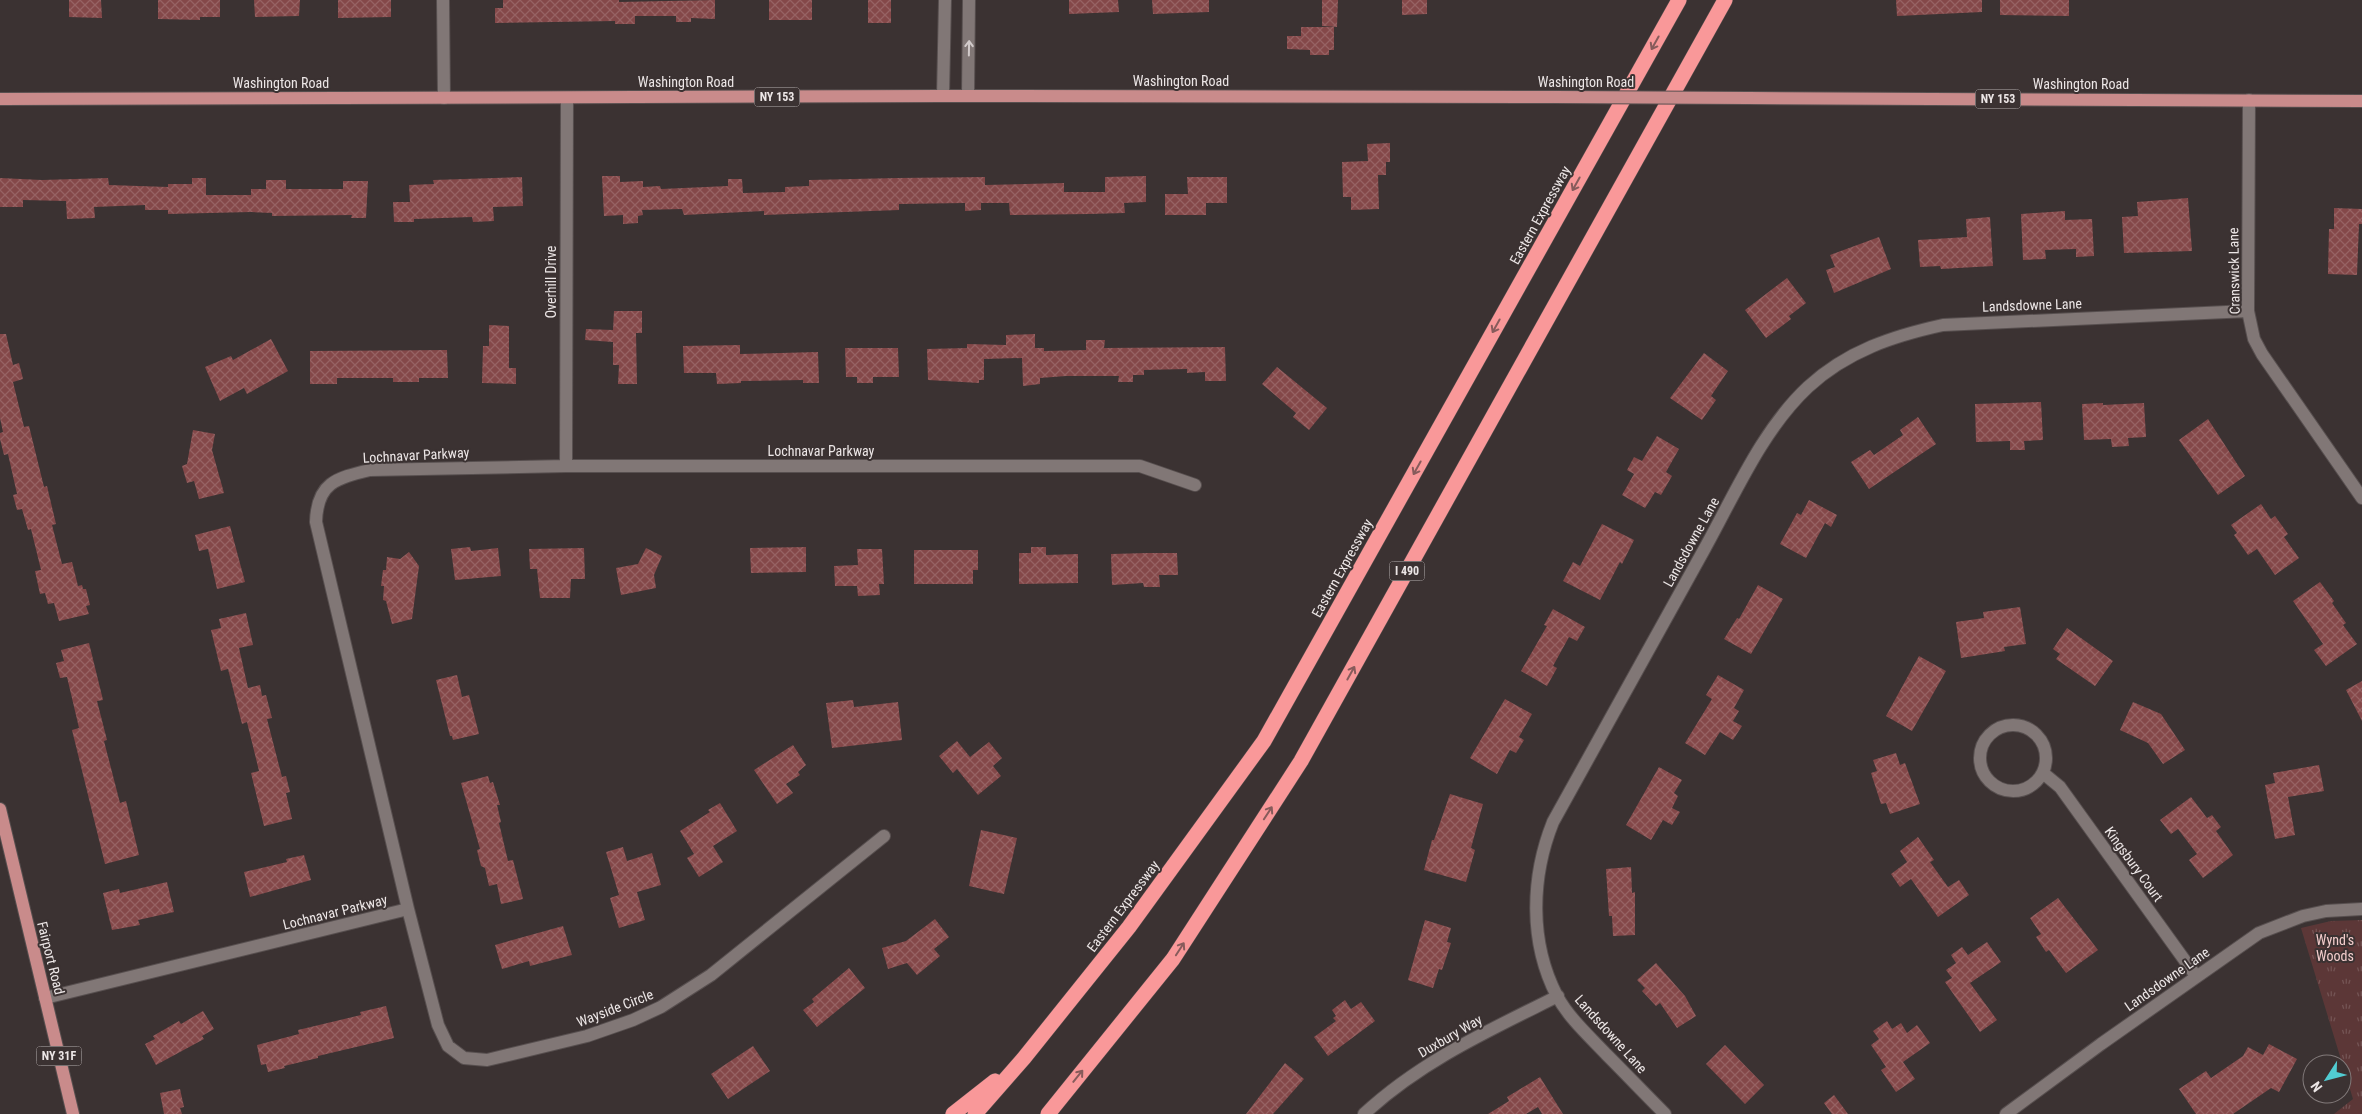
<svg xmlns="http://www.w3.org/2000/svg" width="2362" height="1114" viewBox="0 0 2362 1114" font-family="'Roboto Condensed',sans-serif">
<defs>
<pattern id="park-tufts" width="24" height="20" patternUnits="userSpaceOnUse" patternTransform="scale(1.25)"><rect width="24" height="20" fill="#5c3737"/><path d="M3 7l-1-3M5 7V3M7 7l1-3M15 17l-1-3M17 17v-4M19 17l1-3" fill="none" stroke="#745454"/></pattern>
<pattern id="building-cross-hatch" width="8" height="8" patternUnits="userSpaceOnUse" patternTransform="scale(1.25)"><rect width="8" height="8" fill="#844849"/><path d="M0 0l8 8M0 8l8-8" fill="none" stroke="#966263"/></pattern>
</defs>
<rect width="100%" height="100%" fill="#3b3232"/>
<path fill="url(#park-tufts)" d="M2362,920v194h-28l19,-15 -52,-171 30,-7z"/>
<path fill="url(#building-cross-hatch)" d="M69,0h32l1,18 -33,-1z
M158,0h62v17h-20v3l-42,-1z
M254,0h46l-1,16 -44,1z
M338,0h53v17l-53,1z
M503,0h116v2l96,-2v19l-24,-1v4h-15v-6h-41v8h-20v-3l-120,2v-15h8z
M769,0h43v20h-43z
M868,0h23v23h-23z
M1069,0h49l1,12 -50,2z
M1152,0h57v12l-56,2z
M1322,0h16l-1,27 -15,-1z
M1402,0h25v14l-25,1z
M1896,0h86v12l-85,4z
M2000,0h69v16l-69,-1z
M1301,27h33v23h-5v5h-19v-5l-23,-1v-13h14z
M1390,143v19h-4v13h-8l1,34 -28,1v-13h-8l-1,-35 26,-1 -1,-17z
M602,176h18v6l23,-1v6l17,-1 1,3 67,-3v-7h14l1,14 42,-1v-5l24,-1v-6l89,-2 87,-1v8l79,-2v9h41v-15l41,-1v26l-22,1 1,10 -36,1 -79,1 -1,-12h-28v7l-16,1v-8l-66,1v6l-135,5v-4l-80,4 -2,-6 -40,1 1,5 -5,1v7l-15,1v-9l-19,1z
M522,177l1,29 -30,1 1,14 -21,1 -1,-5 -58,2v3h-20l-1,-20h17l-1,-17 25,-1 -1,-4z
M1187,177h40v26h-21v12h-41v-21h23z
M0,178l42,2 66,-2 1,7 59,2v-3h24v-6h14v17h45v-6h15v-9h20v9h57v-8h25l-2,37h-15l1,-3 -80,1v-3l-21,-1 -83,2v-4h-23v-5l-51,2 1,11 -28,1 -1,-18 -43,-1v7h-23z
M2188,198l4,53 -68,2 -2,-36 16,-1 -1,-14z
M2334,208l28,1v15h-3l-2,51 -29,-1 1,-45h5z
M2065,211v9l27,-1 2,37 -18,1v-8l-31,1 1,9 -23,1 -2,-46z
M1990,217l3,49 -52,3 -1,-3 -20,1 -2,-27 49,-3 -1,-18z
M1879,237l12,32 -57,24 -8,-23 9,-3 -5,-12z
M1787,278l19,25 -17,13 2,3 -25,19 -21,-28z
M614,311h28v22h-6l1,51h-19l1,-19h-6v-23l-28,-2 1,-11 27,1z
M489,325l20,1v42h7v16l-34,-1 1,-37h6z
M0,334h6l7,31 6,-2 4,16 -10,3 11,45 5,-1 15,61 3,-1 9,38 -4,1 10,39 10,-2 6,24 4,-1 1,4h3l4,16 -4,1 3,8 -30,7 -5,-18 -6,1 -3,-11 -5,1 -5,-23 6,-1 -10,-41 -3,1 -6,-21 -5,1 -4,-15 4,-1 -9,-40 -4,1 -4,-16v-6l3,-1 -3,-14z
M1035,334v14h9v3l42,-1v-10h19l-1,8 121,-1 1,34h-21v-9l-18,1v-4l-43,1v5h-11v7h-15l1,-6h-53l-26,2v6l-17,2 -1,-28 -38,1v21h-5v3l-51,-3 -1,-31 40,-1v-4l39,1v-10z
M271,339l17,32 -41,23 -3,-6 -24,13 -15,-34 26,-11 2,4z
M740,345v9l78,-2 1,31h-16v-3l-62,1v2l-24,1 -1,-11h-32l-1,-27z
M845,348h53l1,29h-26v6h-16v-6h-11z
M447,350l1,28h-29v4h-26v-4h-56v6h-27v-33z
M1704,353l24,18 -17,25 5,4 -14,20 -32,-22z
M1277,367l50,41 -18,22 -16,-13 3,-4 -34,-29z
M2041,402l2,38 -19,1 1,9h-15v-9l-34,1 -1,-38z
M2103,403v2l41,-2 2,34 -18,1 1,8 -17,1 -1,-8 -27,1 -2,-36z
M1918,417l18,27 -67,45 -18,-27 19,-12 4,5 29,-20 -3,-5z
M2208,419l37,57 -27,19 -39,-55z
M193,430l22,4 -3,16 12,43 -25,6 -5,-18 -7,2 -5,-17 5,-2z
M1657,436l22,13 -13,23 6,4 -11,19 -6,-3 -10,16 -23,-13 12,-21 -7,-4 7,-13 8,4z
M1809,500l28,15 -6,12 -6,-4 -19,35 -26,-14 17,-31 4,2z
M2261,504l10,15 4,-3 13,18 -4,3 15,21 -24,17 -18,-26 -9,6 -14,-20 3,-2 -6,-8z
M1602,524l32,16 -12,24 -2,-2 -20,38 -37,-19 10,-19 7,4z
M230,526l15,56 -28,7 -9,-40 -9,2 -4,-16z
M470,547l1,4 27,-3 3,28 -46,4 -4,-31z
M806,547v25l-55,1 -1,-25z
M1031,547h15v8l32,-1v29l-59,1v-31h12z
M584,548l1,31h-14l-1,19h-30l-3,-29h-7l-1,-20z
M646,548l16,8 -8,19 2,13 -35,7 -5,-27 22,-4z
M857,549h25l2,35h-5l1,11 -22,1 -1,-10h-22l-1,-20 24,-1z
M914,550h64v20h-5v14h-59z
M409,552l10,14 -7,53 -20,5 -6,-23 -3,-1 1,-14h-3l2,-16h3l1,-13 13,2z
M1147,553h30l1,22h-19l1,12h-16l-1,-4 -31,2 -1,-31z
M2320,582l14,19 -2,2 14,20 -3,2 14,19 -31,22 -12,-16 9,-6 -30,-43z
M1758,585l25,14 -32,55 -27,-15 13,-21 2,1z
M2020,607l6,37 -22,3 1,4 -44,7 -5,-36 28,-4 -1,-6z
M1553,609l32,18 -8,14 -8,-4 -16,29 4,2 -10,18 -26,-15 26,-45 -3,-1z
M246,613l7,32 -14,3 9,40 12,-3 2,11 4,-1 6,23 -5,1 15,58 4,-1 4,16 -4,1 6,26 -28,7 -13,-53 8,-2 -12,-49 -5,2 -14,-55 -7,2 -10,-41 10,-2 -2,-9z
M2067,628l46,33 -18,25 -39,-27 4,-5 -7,-5z
M89,643l14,57 -6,1 10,39 -3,1 16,62 6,-2 13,54 -34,9 -33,-134 7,-2 -12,-51 -7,1 -4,-15 8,-2 -3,-11z
M1919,656l27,15 -34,60 -26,-15z
M457,675l5,22 7,-2 10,39 -26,6 -1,-4h-2l-14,-56z
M1718,675l26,15 -10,18 5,3 -6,10 9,5 -9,14 -13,-8 -15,23 -20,-12 27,-44 -6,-4z
M2362,681v40l-16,-31z
M1505,699l27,15 -13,23 5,3 -8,13 -6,-3 -13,24 -27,-16z
M853,700l1,7 44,-5 4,38 -70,8 -6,-45z
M2133,702l28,12 24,36 -22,14 -15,-21 -28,-13z
M957,741l13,16 19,-15 13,16 -9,8 8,10 -23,19 -21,-26 -4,4 -14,-17z
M793,745l13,20 -8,7 2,3 -14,9 7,9 -16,11 -23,-34z
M1896,753l4,12 5,-2 15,41 -30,10 -4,-11 -5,1 -10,-31 6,-2 -4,-11z
M2319,765l5,26 -36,6 7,38 -20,4 -10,-54 10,-2 -2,-10z
M1659,767l23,13 -8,13 4,3 -6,12 8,4 -8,13 -9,-5 -12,20 -25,-15z
M488,776l2,7 3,-1 7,23h-3l4,17 -2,1 9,38 5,-1 10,39 -22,5 -4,-20 -8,2 -4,-18 -4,-2 -4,-16 3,-1 -19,-66z
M1450,794l33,10 -12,44 4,2 -9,32 -42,-12 8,-30h2z
M2191,797l16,21 5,-3 9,12 -5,4 17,24 -30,23 -14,-18 8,-6 -19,-25 -7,5 -11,-14z
M720,803l17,28 -24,15 10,16 -24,15 -12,-19 7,-4 -14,-23 30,-19 -2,-2z
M981,830l36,8 -13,56 -35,-8z
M1918,837l16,23 -4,2 18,25 11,-7 10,15 -31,22 -27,-38 -11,8 -9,-13 16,-12 -7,-11z
M623,847l4,14 25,-8 9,32 -24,7 8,28 -26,8 -9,-30 9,-3 -13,-43z
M304,855l7,25 -61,17 -6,-25 43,-10 -1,-3z
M1631,867l1,26 3,-1v43l-22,1 -1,-20h-3l-3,-47z
M167,882l7,30 -36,8 2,5 -28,5 -9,-37 16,-4 1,4z
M2058,898l40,52 -32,23 -17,-23 -3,2 -10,-15 5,-3 -11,-16z
M935,919l14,18 -15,12 6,7 -23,19 -10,-12 -19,6 -6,-21 24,-7z
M1425,920l26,8 -4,14 4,1 -9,27 -3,-1 -6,19 -25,-8z
M563,926l9,29 -42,11 -1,-5 -27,8 -7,-24z
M1987,942l14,20 -31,21 27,37 -17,12 -35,-50 7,-4 -6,-8 10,-7 -5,-8 11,-8 6,8z
M1656,963l29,33 11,20 -19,12 -17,-25 -4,3 -14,-15 3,-3 -8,-8z
M849,968l16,20 -48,39 -14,-17 11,-8 -2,-3z
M1345,1000l6,9 10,-7 14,19 -47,35 -14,-19 22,-16 -3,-3 3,-2 -4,-6z
M386,1006l8,32 -76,18v2l-34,8 1,2 -17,4 -2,-8 -5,1 -4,-20 42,-11 -1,-4 63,-15 -1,-3z
M203,1011l11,18 -12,7 2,3 -48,26 -11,-21 10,-5 -2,-3 26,-15 2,3z
M1887,1021l5,8 9,-6 6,10 10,-8 13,18 -27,19 12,17 -19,13 -15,-22 5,-3 -15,-22 8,-6 -6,-8z
M2269,1044l28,15 -18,33 -8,-4 -38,26h-37l-17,-25 27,-18 5,7 32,-22 5,-9 15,8z
M1725,1045l39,40 -19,19 -39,-40z
M753,1046l17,25 -42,28 -17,-25z
M1285,1063l19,16 -31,35h-27z
M1540,1077l23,37h-21l-4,-7 -12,7h-38l21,-13 -2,-4z
M180,1089l4,18 -4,1 2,6h-18l-4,-21z
M1834,1095l14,19h-16l-8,-11z"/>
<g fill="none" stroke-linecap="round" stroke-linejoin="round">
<defs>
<path id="minor" d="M443,0l1,98
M943,96l2,-96
M968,96l1,-96
M2249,100l-1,211 6,28 8,15 100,144
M566,466l1,-368
M1980 758a33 33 0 1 1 66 0a33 33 0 1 1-66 0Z
M2043,773l17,14 136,189
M884,836l-173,139 -50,32 -28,13 -46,16 -100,24 -23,-2 -16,-12 -10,-21 -30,-116 -92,-387c1,-39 20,-44 54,-52l196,-4h574l55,19
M45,998l363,-89
M1364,1114c57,-53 126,-84 194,-118
M1665,1114c-20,-20 -39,-40 -59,-60 -17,-18 -37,-36 -49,-58 -28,-54 -26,-119 -4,-174 51,-91 101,-183 152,-274 30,-54 57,-118 103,-161 39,-36 85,-51 135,-62l305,-14
M2006,1114l95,-70 158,-111 44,-17 23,-5 36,-2"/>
<path id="primary" d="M1748,98l614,3
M0,99l943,-3 611,1
M0,809l73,305"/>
<path id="motorway" d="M953,1114l42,-33
M975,1114l49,-56 105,-131 135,-186 415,-741
M1048,1114l125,-155 128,-198 424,-761"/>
</defs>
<use href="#minor" stroke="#574f4f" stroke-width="14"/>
<use href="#primary" stroke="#574f4f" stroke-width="14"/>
<use href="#motorway" stroke="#574f4f" stroke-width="16"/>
<use href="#minor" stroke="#817776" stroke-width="12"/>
<use href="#primary" stroke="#c98b8b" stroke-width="12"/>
<use href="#motorway" stroke="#f99899" stroke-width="15"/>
<defs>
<path id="primary-bridge" d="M1554,97l194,1"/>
</defs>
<use href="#primary-bridge" stroke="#574f4f" stroke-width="14" stroke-linecap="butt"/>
<use href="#primary-bridge" stroke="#c98b8b" stroke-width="12"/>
</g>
<defs><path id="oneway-shaft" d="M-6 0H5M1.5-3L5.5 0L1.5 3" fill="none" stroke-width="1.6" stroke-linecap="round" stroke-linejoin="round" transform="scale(1.25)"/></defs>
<g stroke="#875b5b">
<use href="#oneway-shaft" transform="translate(1655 43) rotate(119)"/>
<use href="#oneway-shaft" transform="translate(1576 184) rotate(119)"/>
<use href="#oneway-shaft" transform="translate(1496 326) rotate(119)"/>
<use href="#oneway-shaft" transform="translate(1417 468) rotate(119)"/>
<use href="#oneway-shaft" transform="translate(1351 673) rotate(-61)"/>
<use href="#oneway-shaft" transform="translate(1268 813) rotate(-57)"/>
<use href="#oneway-shaft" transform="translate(1180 949) rotate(-57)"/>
<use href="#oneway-shaft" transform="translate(1078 1076) rotate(-51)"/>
</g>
<use stroke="#d1caca" href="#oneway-shaft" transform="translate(969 48) rotate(-89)"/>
<g text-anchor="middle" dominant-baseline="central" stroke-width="4" stroke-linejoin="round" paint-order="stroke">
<g fill="#3b3232" stroke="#b7b0b0" stroke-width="1">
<rect x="754.5" y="87.5" width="45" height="19" rx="4"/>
<rect x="1975.5" y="89.5" width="45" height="19" rx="4"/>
<rect x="1389.5" y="561.5" width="35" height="19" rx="4"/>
<rect x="36.5" y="1046.5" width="45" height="19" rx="4"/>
</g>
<g font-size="12" font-weight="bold" fill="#ece6e6">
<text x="777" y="97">NY 153</text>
<text x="1998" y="99">NY 153</text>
<text x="1407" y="571">I 490</text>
<text x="59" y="1056">NY 31F</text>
</g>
<g font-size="14" fill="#ece6e6" stroke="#3b3232">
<text x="1181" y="81">Washington Road</text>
<text x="686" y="82">Washington Road</text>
<text x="1586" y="82">Washington Road</text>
<text x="281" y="83">Washington Road</text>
<text x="2081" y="84">Washington Road</text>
<text transform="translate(1540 215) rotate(-61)">Eastern Expressway</text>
<text transform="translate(2234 271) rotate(-91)">Cranswick Lane</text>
<text transform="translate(551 282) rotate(-90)">Overhill Drive</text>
<text transform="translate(2032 305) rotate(-2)">Landsdowne Lane</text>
<text x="821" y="451">Lochnavar Parkway</text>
<text transform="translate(416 455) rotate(-3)">Lochnavar Parkway</text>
<text transform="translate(1691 542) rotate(-61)">Landsdowne Lane</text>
<text transform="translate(1342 568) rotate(-61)">Eastern Expressway</text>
<text transform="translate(2134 864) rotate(54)">Kingsbury Court</text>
<text transform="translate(1123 906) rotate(-53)">Eastern Expressway</text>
<text transform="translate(335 912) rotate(-14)">Lochnavar Parkway</text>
<text transform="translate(51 958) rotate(76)">Fairport Road</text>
<text transform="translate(2167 979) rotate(-35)">Landsdowne Lane</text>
<text transform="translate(615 1008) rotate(-21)">Wayside Circle</text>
<text transform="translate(1611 1034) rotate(48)">Landsdowne Lane</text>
<text transform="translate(1450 1036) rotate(-30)">Duxbury Way</text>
</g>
<g font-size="14" fill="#f5cecd" stroke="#3b3232">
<text x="2335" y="940">Wynd's<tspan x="2335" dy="16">Woods</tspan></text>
</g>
</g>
<g transform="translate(2327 1079) rotate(234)"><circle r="24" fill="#3b3232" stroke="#827a7a"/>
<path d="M0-4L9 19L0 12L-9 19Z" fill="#51ccd2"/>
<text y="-8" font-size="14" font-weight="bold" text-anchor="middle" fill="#ece6e6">N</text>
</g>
</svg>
